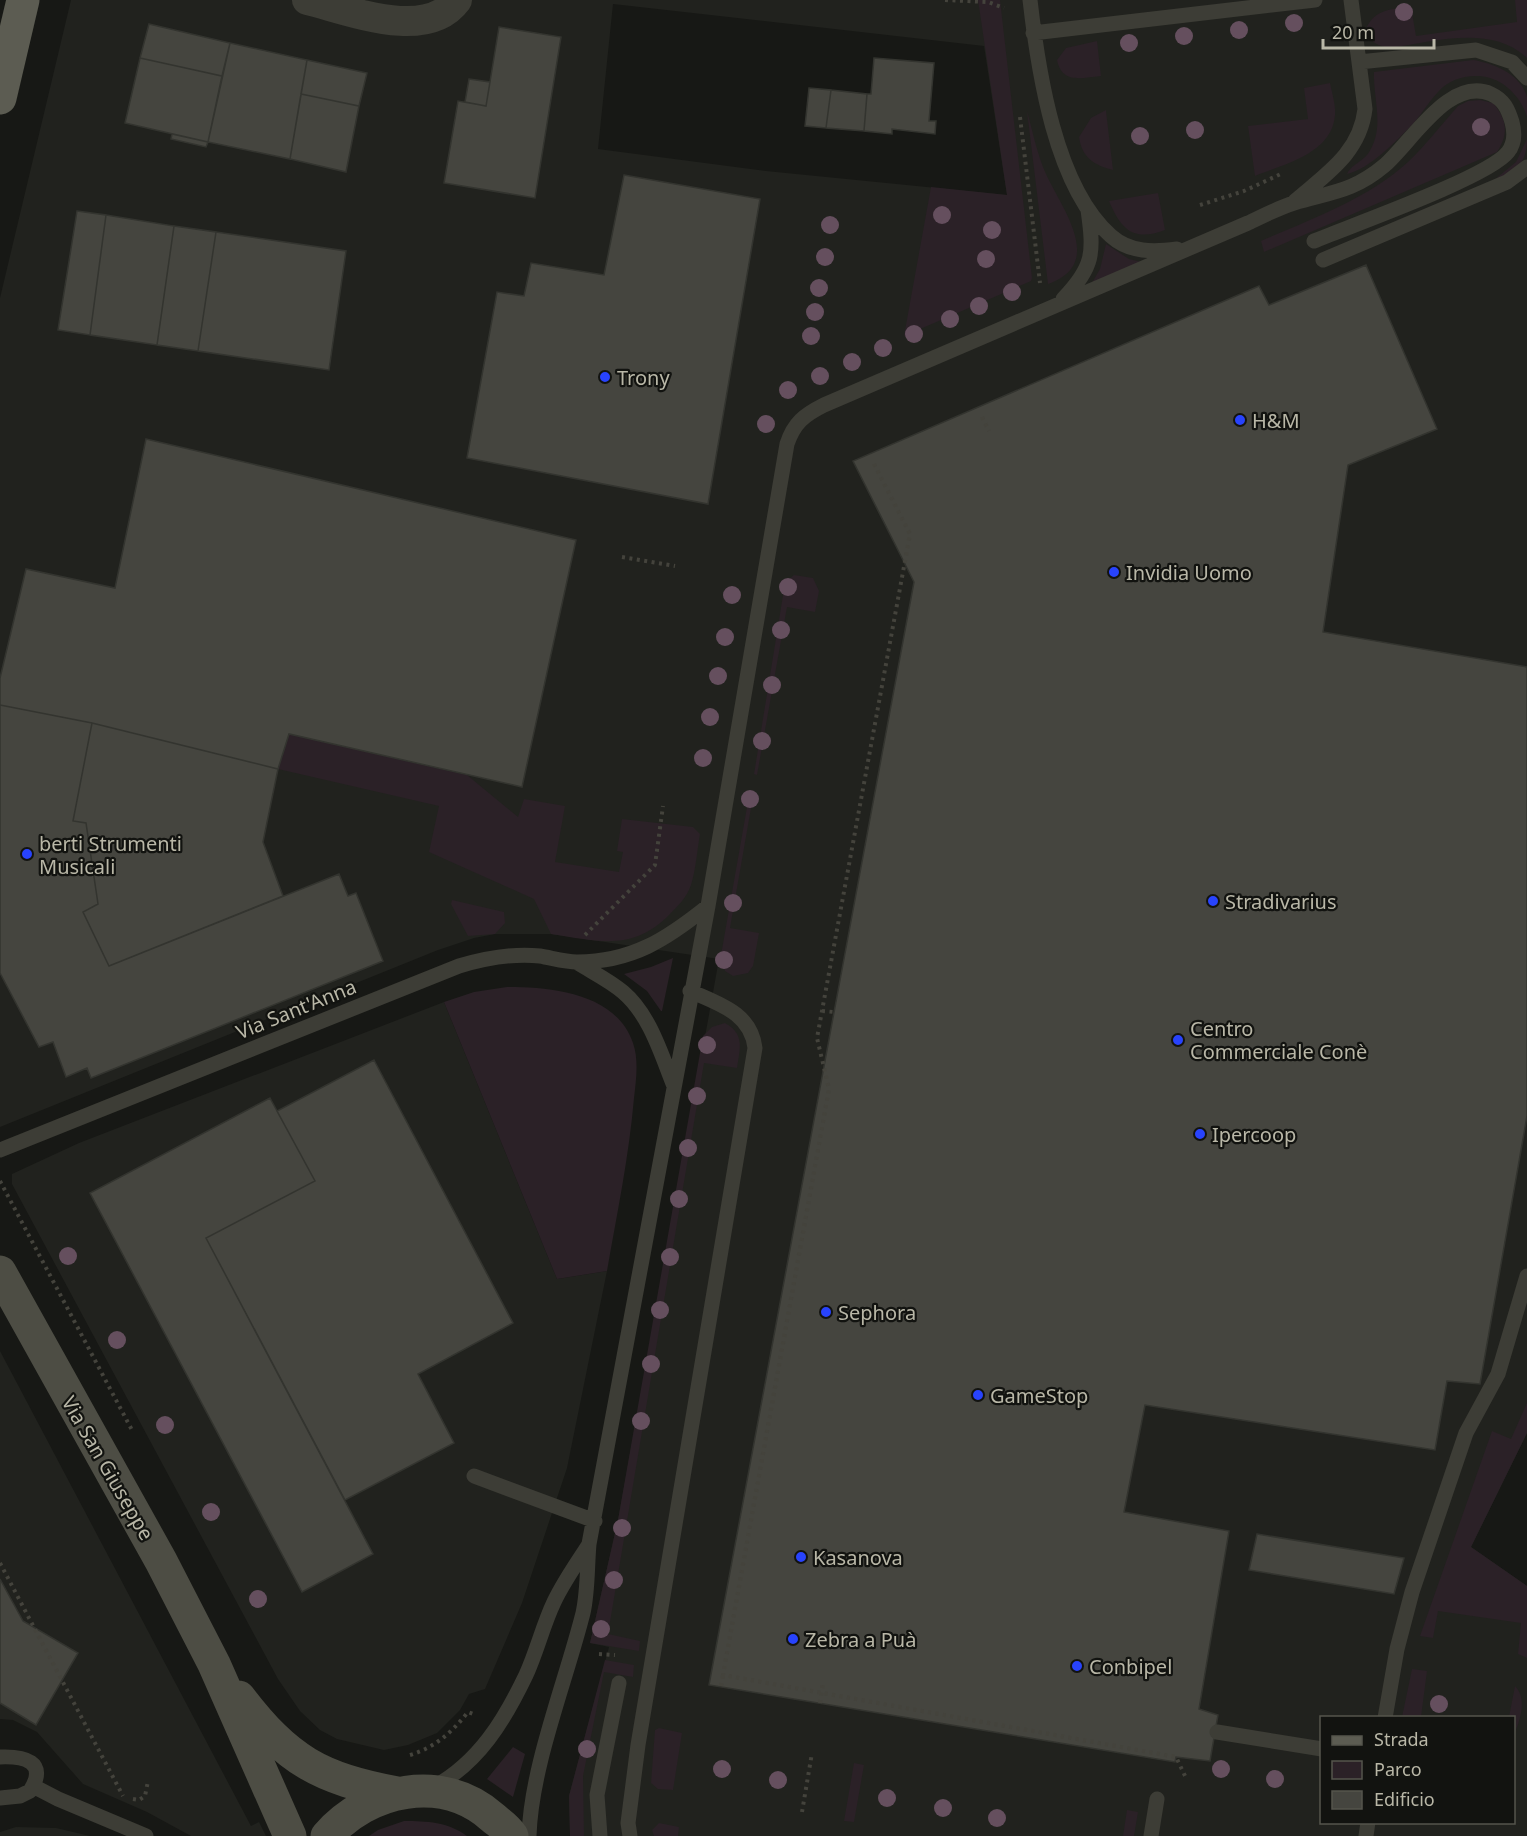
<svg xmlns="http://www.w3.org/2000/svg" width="1527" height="1836" viewBox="0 0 1527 1836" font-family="'Noto Sans',sans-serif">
<rect width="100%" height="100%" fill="#171815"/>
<path fill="#21221e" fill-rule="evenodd" d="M71,0h1456v1433l-56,114 56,39v250h-957l-1,-40 40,-149 -19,-4 28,-123 101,-561 -168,-25h-56l-21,4 -36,12 -438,177v-829zM613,4l371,42 23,149 -241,-24 -168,-22zM1322,1718h192v104h-192z
M444,1002l113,277 50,-8 -40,197 -45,135 -37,86 -16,5 -9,16 -23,23 -29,12 -24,5 -47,-11 -17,-9 -20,-19 -22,-32 -266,-495v-10l67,-31z
M0,1351l251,475 8,-4 7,14h-75l-44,-24 -64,-28 -46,-52 -24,-12 -13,-1z
M16,1827l40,1 34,8h-90v-4z"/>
<path fill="#2b2127" d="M978,0h22l32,278 -1,3 -127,55 27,-149 76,8z
M1515,0h12v58c-36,-34 -93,-16 -137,-10 -13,-2 -20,-6 -24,-19 8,-20 26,-20 45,-22l5,29 101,-14z
M1097,41l4,35c-20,2 -39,8 -44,-16l9,-12z
M1473,60c20,3 48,14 54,37 0,6 0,14 0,20 -4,-14 -13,-25 -24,-33 -19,-13 -49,-10 -64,7 -10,10 -17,23 -26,33 -17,17 -43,45 -66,50 3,-8 14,-12 20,-19 19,-26 6,-55 7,-83z
M1330,83c2,10 6,22 5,32 -3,39 -51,49 -80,61l-7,-50 60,-7 -4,-31z
M1480,100l13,3c14,16 16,31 4,49l-233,100 -3,-11c50,-22 105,-41 147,-79 18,-17 33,-37 50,-56l10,-5z
M1106,110v1l7,59c-19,-5 -31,-12 -34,-33l12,-19z
M1027,111c6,21 10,43 19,63 16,35 60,90 2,110z
M1527,139c0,26 -12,33 -34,42l23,-19z
M1158,193l7,37c-31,12 -44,0 -56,-29z
M1106,244l23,15 17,4 -57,25 11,-19z
M794,575l19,3 6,13 -4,21 -28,-5 -30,168 -3,-1 31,-191z
M289,734l178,41 51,42 6,-18 41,7 -10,56 64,10 4,-20 -6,-1 5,-32 71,8 7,7c-3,17 -4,35 -9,51 -4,12 -13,21 -22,30 -37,37 -71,26 -118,19l-17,-35 -105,-47 10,-46 -161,-37z
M750,790l4,1 -24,137 29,5 -6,33 -5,7 -15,3 -8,-5 -4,-16z
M452,900l52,12 1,11 -10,11 -27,2 -17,-32z
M673,958l-11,53h-1l-14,-20 -23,-17 27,-7z
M507,987c45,0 109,6 126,56 6,17 3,38 1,55 -5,58 -17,116 -27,173l-50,8 -113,-277 30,-10z
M725,1023c20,11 15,25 12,45l-33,-5 -96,571 32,7 -1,10 -49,-8 28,-123 85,-484 9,-9z
M1527,1403v30l-56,114 56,39v72l-9,-4 3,-31 -83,-12 -5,27 -13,-2 72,-205 19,8z
M605,1660l29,5 -1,12 -29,-5 -21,104 1,60h-14l-1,-40z
M1412,1669l15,2 -6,46h-19z
M1515,1686c12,12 6,32 -1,49v-17l-5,-1z
M659,1728l23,5 -9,57 -15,-1 -7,-6 4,-53z
M513,1747l12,7 -12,43 -26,-18z
M854,1763l10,2 -10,57 -10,-1z
M1127,1810l11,2 -4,24h-11z
M404,1821c23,0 44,1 63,15h-98l9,-6z
M659,1823l20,4 -1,9h-24l-2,-6z"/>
<path fill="#45453f" stroke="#33342f" stroke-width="1.5" d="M149,24l81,19 -8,33 -82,-18z
M499,27l62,10 -26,161 -91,-15 14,-82 28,5z
M230,43l77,17 -17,99 -82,-17z
M140,58l82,18 -14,66 -83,-19z
M874,58l60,5 -5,58h7l-1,13 -43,-5v5l-28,-3 3,-37h4z
M307,60l60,13 -8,33 -58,-12z
M469,79l21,3 -4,24 -21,-4z
M809,88l22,2 -5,38 -21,-2z
M831,90l36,4 -3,37 -38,-3z
M301,94l58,12 -13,66 -56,-13z
M172,134l36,8 -2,5 -35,-8z
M624,175l136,24 -52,305 -241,-46 30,-166 27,4 7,-33 73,12z
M77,211l29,4 -16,120 -32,-5z
M106,215l68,11 -17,119 -67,-10z
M174,226l42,6 -18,119 -41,-6z
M216,232l130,19 -17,119 -131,-19z
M1366,265l71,164 -89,36 -25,167 204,35v449l-47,268 -33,-3 -12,69 -290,-45 -21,107 105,19 -30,178 19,6 -8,46 -34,-4 -1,5 -466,-77 205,-1103 -61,-121 406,-175 10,19z
M146,439l430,101 -54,247 -233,-53 -11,35 -186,-46 -92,-18v-27l26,-109 89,19z
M0,705l92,18 -19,98 13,2 12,81 -15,8 26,54 230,-92 9,22 8,-3 27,68 -292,117 -4,-10 -21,9 -13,-35 -14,5 -39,-74z
M92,723l186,46 -15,73 20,54 -174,70 -26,-54 15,-8 -12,-81 -13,-2z
M374,1060l139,263 -95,51 36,69 -109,57 -139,-262 109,-57 -38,-70z
M270,1098l45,83 -109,57 167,316 -71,38 -212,-399z
M1257,1534l147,24 -10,36 -145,-24z
M0,1579l23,42 55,32 -42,72 -36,-22z"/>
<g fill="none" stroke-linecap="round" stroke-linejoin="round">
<path stroke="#44433c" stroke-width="4" stroke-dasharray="3 4.5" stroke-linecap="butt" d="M945,0l43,2 16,6
M1020,117l20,166
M1200,205l44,-14 39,-18
M982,417l7,14
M874,464l36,70 -93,504 12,51 -106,586 453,82 10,21
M622,557l53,9
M585,935l70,-70 8,-59
M822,1011l12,1
M0,1181l133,251
M0,1563l123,233
M599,1654l16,1
M721,1686l2,-11
M820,1703l3,-21
M410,1755c26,-8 42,-23 58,-43l8,3
M133,1799l6,1 6,-4 3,-15
M802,1812l10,-59"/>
<path stroke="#3d3d36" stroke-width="15" d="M1030,0c8,70 25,187 81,236 19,17 43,16 66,13
M1033,33l282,-33
M1359,62l117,-12 36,12 15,16
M1295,201c31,-27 65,-48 70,-92l-14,-109
M1323,260l184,-78 20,-15
M1063,299c31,-32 31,-46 25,-89
M576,962c16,10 33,18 47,30 27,23 38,62 51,94
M0,1150l459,-184c27,-8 54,-13 81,-10 12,2 25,6 37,6 55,0 90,-23 131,-56
M474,1476l121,45
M1385,1718l12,-69 15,-57 54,-159 32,-59 29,-98
M1217,1732l105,17
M0,1757c23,-1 49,4 30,34l-10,5 -20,2
M33,1786l25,13 88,37
M434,1787c45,-25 70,-66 92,-112 11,-24 17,-50 28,-73 9,-19 22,-38 34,-56
M529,1836c2,-69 37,-155 54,-223 5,-22 4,-47 6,-69l119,-638 79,-462c7,-21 17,-29 37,-39l424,-182c15,-7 30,-15 46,-20 37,-11 59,-11 91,-38 28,-25 65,-89 106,-71 13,6 17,15 21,28 3,11 3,21 -4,30 -19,25 -158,74 -194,89
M600,1836l-3,-41 22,-112
M630,1836l-2,-13 10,-78 117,-697c-4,-35 -36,-44 -65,-57
M1151,1836l6,-37
M1366,1836l2,-14"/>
<path stroke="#3d3d36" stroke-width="30" d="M307,0c42,10 119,42 150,0"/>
<path stroke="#4d4d44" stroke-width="33" d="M0,1272l161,289 53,103 76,172
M239,1697c49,64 80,81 158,96
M327,1836c41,-47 115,-63 165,-19 7,6 15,11 20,19"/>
<path stroke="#5c5c52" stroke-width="33" d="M0,98l23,-98"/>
</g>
<g fill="#654f5e">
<circle cx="1404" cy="12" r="9"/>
<circle cx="1294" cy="23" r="9"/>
<circle cx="1239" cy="30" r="9"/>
<circle cx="1184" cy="36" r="9"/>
<circle cx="1129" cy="43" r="9"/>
<circle cx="1481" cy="127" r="9"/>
<circle cx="1195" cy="130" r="9"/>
<circle cx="1140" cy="136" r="9"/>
<circle cx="942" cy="215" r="9"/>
<circle cx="830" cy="225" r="9"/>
<circle cx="992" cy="230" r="9"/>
<circle cx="825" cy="257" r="9"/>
<circle cx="986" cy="259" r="9"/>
<circle cx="819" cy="288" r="9"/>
<circle cx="1012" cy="292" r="9"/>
<circle cx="979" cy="306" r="9"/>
<circle cx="815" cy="312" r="9"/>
<circle cx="950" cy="319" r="9"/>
<circle cx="914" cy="334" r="9"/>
<circle cx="811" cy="336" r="9"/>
<circle cx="883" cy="348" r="9"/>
<circle cx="852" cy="362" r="9"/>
<circle cx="820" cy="376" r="9"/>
<circle cx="788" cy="390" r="9"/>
<circle cx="766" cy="424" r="9"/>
<circle cx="788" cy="587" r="9"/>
<circle cx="732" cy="595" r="9"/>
<circle cx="781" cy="630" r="9"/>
<circle cx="725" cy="637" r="9"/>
<circle cx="718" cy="676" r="9"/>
<circle cx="772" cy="685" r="9"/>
<circle cx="710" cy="717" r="9"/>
<circle cx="762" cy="741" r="9"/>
<circle cx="703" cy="758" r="9"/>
<circle cx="750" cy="799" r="9"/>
<circle cx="733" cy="903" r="9"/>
<circle cx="724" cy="960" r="9"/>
<circle cx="707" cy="1045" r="9"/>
<circle cx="697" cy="1096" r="9"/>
<circle cx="688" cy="1148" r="9"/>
<circle cx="679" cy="1199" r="9"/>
<circle cx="68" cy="1256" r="9"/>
<circle cx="670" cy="1257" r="9"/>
<circle cx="660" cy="1310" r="9"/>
<circle cx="117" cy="1340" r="9"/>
<circle cx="651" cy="1364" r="9"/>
<circle cx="641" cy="1421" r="9"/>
<circle cx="165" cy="1425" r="9"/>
<circle cx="211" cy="1512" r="9"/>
<circle cx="622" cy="1528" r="9"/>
<circle cx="614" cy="1580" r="9"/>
<circle cx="258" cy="1599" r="9"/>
<circle cx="601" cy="1629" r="9"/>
<circle cx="1439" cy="1704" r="9"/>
<circle cx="587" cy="1749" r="9"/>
<circle cx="722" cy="1769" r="9"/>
<circle cx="1221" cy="1769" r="9"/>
<circle cx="1275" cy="1779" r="9"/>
<circle cx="778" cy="1780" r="9"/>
<circle cx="887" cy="1798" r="9"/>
<circle cx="943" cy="1808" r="9"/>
<circle cx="997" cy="1818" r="9"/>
</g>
<g fill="#2843fd" stroke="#121310" stroke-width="2">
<circle cx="605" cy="377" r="6"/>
<circle cx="1240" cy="420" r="6"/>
<circle cx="1114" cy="572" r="6"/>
<circle cx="27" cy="854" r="6"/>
<circle cx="1213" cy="901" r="6"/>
<circle cx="1178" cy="1040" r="6"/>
<circle cx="1200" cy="1134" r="6"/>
<circle cx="826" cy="1312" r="6"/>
<circle cx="978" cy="1395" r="6"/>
<circle cx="801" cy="1557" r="6"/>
<circle cx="793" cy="1639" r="6"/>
<circle cx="1077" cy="1666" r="6"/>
</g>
<g text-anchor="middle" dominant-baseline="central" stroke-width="4.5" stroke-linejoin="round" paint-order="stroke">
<g font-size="20" fill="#b9b7a7" stroke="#121310" text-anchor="start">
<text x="617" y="377">Trony</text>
<text x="1252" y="420">H&amp;M</text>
<text x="1126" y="572">Invidia Uomo</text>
<text x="39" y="843">berti Strumenti<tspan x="39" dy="23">Musicali</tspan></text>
<text x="1225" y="901">Stradivarius</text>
<text x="1190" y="1028">Centro<tspan x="1190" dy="23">Commerciale Conè</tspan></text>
<text x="1212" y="1134">Ipercoop</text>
<text x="838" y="1312">Sephora</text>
<text x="990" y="1395">GameStop</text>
<text x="813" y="1557">Kasanova</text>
<text x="805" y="1639">Zebra a Puà</text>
<text x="1089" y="1666">Conbipel</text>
</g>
<g font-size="20" fill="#b9b7a7" stroke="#121310">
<text transform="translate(296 1009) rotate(-22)">Via Sant'Anna</text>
<text transform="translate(108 1468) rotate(60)">Via San Giuseppe</text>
</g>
</g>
<rect x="1320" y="1716" width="195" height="108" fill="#121310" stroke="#55554c" stroke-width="1.5"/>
<rect x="1332" y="1736" width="30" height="9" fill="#5c5c52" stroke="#55554c" stroke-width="1.5"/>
<text x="1374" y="1746" font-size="18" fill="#b9b7a7">Strada</text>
<rect x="1332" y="1761" width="30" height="18" fill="#2b2127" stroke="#55554c" stroke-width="1.5"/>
<text x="1374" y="1776" font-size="18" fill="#b9b7a7">Parco</text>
<rect x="1332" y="1791" width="30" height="18" fill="#45453f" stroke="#55554c" stroke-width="1.5"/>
<text x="1374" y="1806" font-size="18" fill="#b9b7a7">Edificio</text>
<path d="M1323 39v9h111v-9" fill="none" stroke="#b9b7a7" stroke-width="3"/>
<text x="1332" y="39" font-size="18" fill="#b9b7a7" stroke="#121310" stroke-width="4.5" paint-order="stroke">20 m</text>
</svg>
